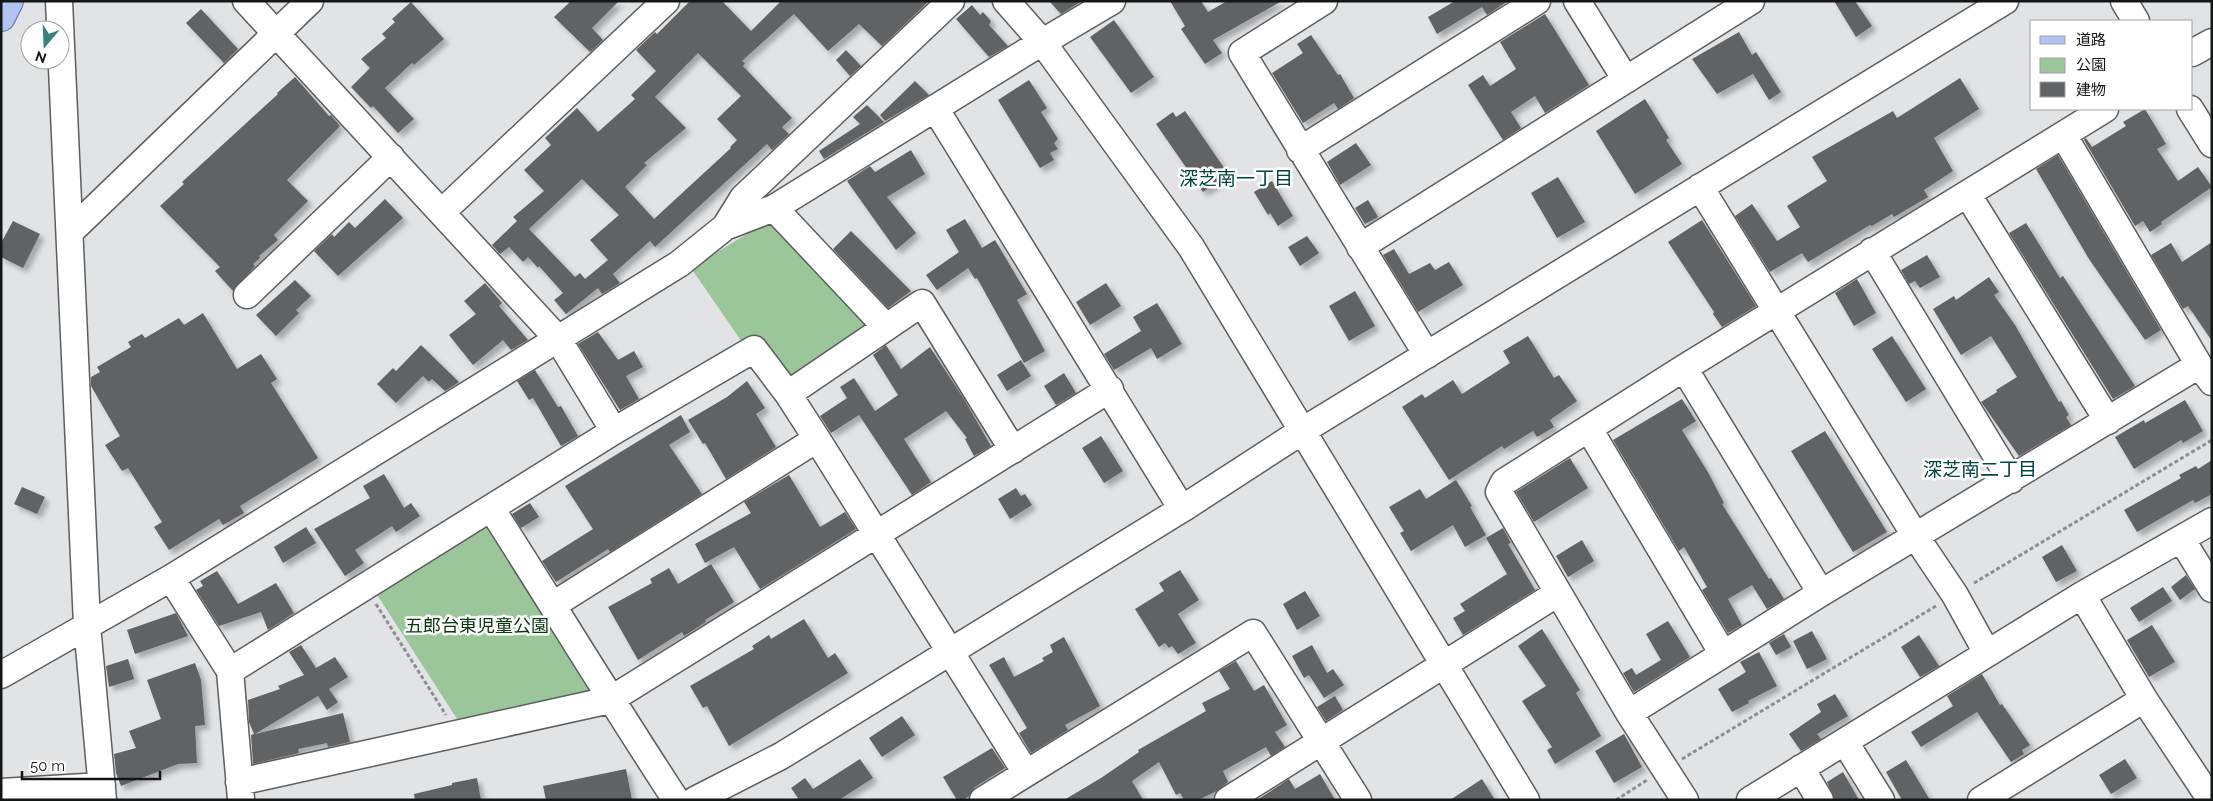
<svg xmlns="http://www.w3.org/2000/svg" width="2213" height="801" viewBox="0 0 2213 801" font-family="Raleway,'Noto Sans JP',sans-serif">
<defs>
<filter id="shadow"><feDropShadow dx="4.5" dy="4.5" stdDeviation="2.5" flood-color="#0004"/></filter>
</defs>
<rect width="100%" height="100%" fill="#e2e3e5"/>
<path fill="#9bc69a" d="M768,221l6,1 95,106 -76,53 -10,-2 -26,-44 -15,7 -51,-74z
M483,524l11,1 99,159 -1,10 -133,28 -83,-129z"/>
<path fill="#616264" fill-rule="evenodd" filter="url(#shadow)" d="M571,1h48l-27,27 11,12 -13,12 -36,-35z
M690,1h32l29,30 30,-30h148l-47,45 -23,-22 -31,27 -34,-37 -52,47 3,2 -2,3 49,52 -10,9 7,7 -17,16 -5,-6 -112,103 -5,-6 -37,33 7,9 -18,11 -4,-6 -32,26 -12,-14 9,-7 -24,-27 -1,2 -10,-11 -5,5 -14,-15 -9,7 -8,-9 25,-24 -4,-4 31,-26 -20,-21 27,-25 -6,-7 32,-30 21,24 37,-33 -4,-4 25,-24 -20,-21 19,-18 2,2zM698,53l43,43 -24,23 20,21 -7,7 1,1 -77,71 -29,-32 22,-22 -3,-2 42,-35 -31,-31zM582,179l37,36 -29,25 18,20 -23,19 -5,-6 -5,4 -46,-48z
M1049,1h33l-21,13z
M1170,1h31l7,11 19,-11h55l-69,39 9,13 -17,11 -24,-35 4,-3z
M1455,1h53l-21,14 -5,-8 -45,27 -9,-17z
M1834,1h21l17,25 -16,11z
M411,2l33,37 -30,26 -2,-2 -27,25 29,31 -16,14 -25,-27 -2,2 -20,-21 19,-19 -9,-9 25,-21 -4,-4 13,-12 -3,-3z
M972,5l8,10 3,-3 8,9 -2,4 19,21 -19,11 -33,-38z
M201,9l37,40 -14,14 -38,-40z
M1545,14l44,71 -44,28 -10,-17 -24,16 10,16 -18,12 -35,-55 15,-10 7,11 26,-17 -16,-27z
M1114,20l40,57 -23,16 -41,-56z
M1739,32l13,23 4,-3 25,40 -12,8 -16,-26 -36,20 -25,-35z
M1311,35l27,40 2,-1 14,24 -16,11 -4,-6 -31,20 -31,-50 31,-20 -6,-9z
M846,50l15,16 -11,10 -14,-16z
M295,77l34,39 2,-1 9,11 -53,54 21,21 -34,34 4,5 -19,16 1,2 -7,6 2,2 -22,25 -18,-20 5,-4 -60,-61 24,-22 -2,-2 96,-88 -1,-1z
M1960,78l19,31 -45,29 19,33 -29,19 4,7 -34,20 -2,-3 -20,12 -2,-1 -62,37 -6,-9 -32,19 -35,-56 17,-12 25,37 23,-14 -13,-21 40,-25 -15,-24 81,-46 4,7z
M1029,80l18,28 -6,4 17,27 -4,4 4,6 -8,4 4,7 -14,8 -42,-68z
M915,81l14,14 -44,26 -5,-6z
M1645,99l24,39 -3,2 16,24 -47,30 -39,-63z
M867,105l17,17 -60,37 -5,-8 41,-27 -7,-7z
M2145,109l21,35 -9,5 21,32 20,-14 14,20 -51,35 1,2 -12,8 -7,-11 -8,5 -51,-86 2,-2 6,9 34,-21 -3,-4z
M1185,111l44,64 -26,17 -47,-68 17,-12 3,5z
M1356,143l15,22 -31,20 -13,-23z
M911,150l14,24 -38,23 29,36 -20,17 -49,-69 23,-15 5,6z
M2058,155l103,175 -16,10 -56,-81 -53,-90z
M1558,177l27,45 -28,16 -26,-45z
M1272,181l21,35 -15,10 -8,-13 -2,2 -14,-23z
M385,199l18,19 -65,58 -24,-25 18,-17 2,3 15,-15 6,6z
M1368,200l10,17 -13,7 -10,-16z
M965,219l17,29 13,-8 32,54 -10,6 28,51 -21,12 -47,-85 -2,1 -7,-11 -31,22 -11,-15 33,-23 -13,-22z
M1702,220l54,86 -34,21 -9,-13 1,-2 -46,-70z
M13,221l27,13 -17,34 -22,-11v-14z
M2026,223l34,55 3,-2 72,110 -22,13 -104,-166z
M851,231l60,60 -23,17 -55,-59z
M1307,236l12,17 -19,13 -12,-19z
M2212,242v99l-24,-35 -5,3 -32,-54 20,-12 11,19z
M1394,249l15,25 21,-11 5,7 14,-8 14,23 -45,27 -35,-57z
M1927,255l13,22 -20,11 -5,-7 -6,3 -8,-14z
M1989,277l10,15 -5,3 21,30 44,77 2,-1 8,14 -3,2 5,8 -52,31 -38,-54 16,-10 -1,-2 21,-13 -26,-41 -30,19 -28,-46 21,-13 2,4z
M1857,279l19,34 -22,13 -19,-33z
M295,280l16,16 -15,14 3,3 -23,23 -20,-21z
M485,283l17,20 -3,3 29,34 -17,10 -8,-10 -30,25 -24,-30 27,-21 -12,-13z
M1106,283l15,23 -31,19 -14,-23z
M1355,291l20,35 -26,15 -20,-35z
M1157,303l25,41 -25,15 -6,-11 -37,22 -10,-16 37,-23 -8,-14z
M203,313l34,56 24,-15 16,25 -6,4 47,75 -78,48 4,7 -21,12 -4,-6 -50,31 -15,-23 8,-5 -34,-54 -6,3 -17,-26 15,-9 -29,-50v-9l9,-5 -3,-5 34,-20 -3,-5 14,-8 3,4 34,-20 5,7z
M598,332l20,28 16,-9 9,16 -17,9 13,23 -19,11 -42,-66z
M1528,336l26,42 5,-3 18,26 -27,19 4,7 -17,10 -4,-6 -29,18 -2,-3 -53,34 -47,-73 20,-13 3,4 28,-18 9,14 48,-31 -7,-12z
M1892,336l34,53 -20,13 -34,-53z
M421,345l38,37 -14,9 -13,-12 -3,3 -6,-6 -27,27 -19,-19 16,-16 3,3z
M886,345l15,24 29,-22 34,52 27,47 -17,10 -9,-17 2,-1 -21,-27 -42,28 27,43 -19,13 -53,-80 -28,18 -11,-17 27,-18 -7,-11 14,-9 21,33 23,-16 -25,-40z
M1021,360l10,16 -24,15 -10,-16z
M535,370l23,37 3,-1 17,30 -17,10 -28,-48 -4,2 -12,-19z
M1064,373l12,20 -20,12 -12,-19z
M747,381l18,27 -9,6 20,33 -50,32 -21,-36 -2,1 -15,-24 39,-23z
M1682,399l14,22 -14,9 27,44 15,29 -2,1 47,75 2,-1 13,21 -17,10 -15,-24 -24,14 14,26 -14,8 -26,-43 5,-3 -23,-40 -5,4 -66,-111z
M2185,400l18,31 -20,12 -2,-3 -47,29 -19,-32 29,-17 1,3z
M681,415l9,17 -21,13 33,49 -92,58 -2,-3 -52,33 -14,-21 51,-32 -28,-43z
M1825,431l62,101 -34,20 -62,-101z
M1101,436l22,35 -19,12 -22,-35z
M1570,458l18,30 -54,34 -18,-30z
M2212,460v34l-17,9 -2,-3 -56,32 -13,-22 57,-32 -2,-3 17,-9 2,3z
M384,474l20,34 7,-5 9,13 -24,16 -4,-6 -37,24 9,13 -19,13 -31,-47 56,-31 -7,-12z
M789,475l31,52 25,-15 11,17 -96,60 -26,-42 -29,16 -10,-19 56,-31 -7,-11z
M1456,480l16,26 -2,1 16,28 -21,12 -12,-22 -42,26 -11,-18 4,-2 -15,-24 31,-18 6,10z
M22,487l23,10 -8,17 -23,-10z
M1016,488l5,8 4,-2 7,11 -22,14 -12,-20z
M530,503l9,14 -18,11 -9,-14z
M306,527l10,16 -33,20 -9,-16z
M1503,528l8,15 -3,1 27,46 -72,45 -10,-17 12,-7 -5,-7 47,-30 -21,-36z
M1582,540l12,21 -26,16 -12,-21z
M2062,545l15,26 -21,11 -14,-25z
M711,564l23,38 -29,18 1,2 -22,14 -2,-4 -44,28 -30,-53 44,-24 -2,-4 19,-11 9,16z
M1180,570l19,30 -21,14 18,29 -18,11 -6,-8 -3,2 -4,-5 -6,4 -24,-38 29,-18 -5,-8z
M217,571l21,33 38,-21 18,30 -26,17 -7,-18 -42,14 -23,-36 7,-4 -3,-5z
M2186,575l9,14 -15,11 -9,-13z
M2163,587l9,14 -33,21 -9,-14z
M1305,591l15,25 -23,14 -14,-26z
M176,613l12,23 -53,18 -8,-24z
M804,619l24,39 7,-5 13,20 -119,73 -22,-40 -4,2 -13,-22 64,-37 -2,-3 17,-11 2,4z
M1668,621l22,36 -56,35 -11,-19 9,-5 4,7 25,-15 -15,-26z
M2152,625l23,37 -26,15 -22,-37z
M1542,629l38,61 -4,3 25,43 -46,28 -8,-14 5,-3 -30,-46 24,-15 -28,-40z
M1812,631l15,28 -20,10 -14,-28z
M1784,634l7,13 -15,8 -7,-12z
M1919,635l20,31 -19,11 -19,-30z
M1064,637l36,69 -35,19 3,5 -37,23 -12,-20 8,-5 -38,-63 15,-8 10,20 30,-16 -2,-3 11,-6 -3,-7z
M301,645l15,23 19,-11 13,20 -19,12 9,13 -11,8 -9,-14 -63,38 88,-21 7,29 -22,5 -1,-4 -29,6 1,4 -46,11 -2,-29 3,-1 -5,-12 -1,-22 32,-11 -2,-3 26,-11 -15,-23z
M1312,645l15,28 6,-4 11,16 -20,13 -15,-23 -5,3 -12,-22z
M1759,652l18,34 -29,15 1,2 -17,9 -14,-23 28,-17 -6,-10z
M128,659l6,20 -25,8 -3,-21z
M1236,661l18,30 10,-6 23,40 -12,7 10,15 -14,9 -5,-9 -43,24 5,11 -11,9 -19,9h-14l-4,-7 -4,2 -17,-33 -27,19 11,19h-79l37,-22 38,-26 -1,-2 68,-39 -4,-8 28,-14 -11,-18z
M195,663l6,17 4,45 -10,1 2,37 -19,1 -57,22 -5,-13 -2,-19 22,-6 -7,-17 32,-12 -14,-39z
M1982,674l18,31 2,-1 28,41 -8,5 2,4 -13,8 -34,-50 -56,35 -10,-15 42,-26 -6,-10z
M1835,694l13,22 -31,18 4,5 -20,12 -12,-17 32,-22 -4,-8z
M1335,696l8,14 -17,11 -9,-14z
M902,716l13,19 -33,22 -13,-19z
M1624,734l18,33 -28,16 -19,-32z
M992,748l13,20 -30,19 -6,9 -6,4h-6l-14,-23z
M860,759l13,19 -34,22h-44l3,-2 -7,-10 14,-10 8,11z
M2125,759l12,19 -26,16 -12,-19z
M1906,760l24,40h-28l-16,-28z
M626,769l6,31h-86l-3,-14z
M1843,772l16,28h-24l-8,-18z
M1320,774l15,26h-78l32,-21 6,10z
M477,778l4,22h-66l-1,-6 38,-9v-2z
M1482,779l13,21h-45z"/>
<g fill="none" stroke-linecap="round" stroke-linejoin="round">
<defs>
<path id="minor" d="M59,1l28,624 16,175
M246,1l312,338 56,92
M1006,1l37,42 148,204 335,553
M1324,1l-82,52 185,302
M1577,1l49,79
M2124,1l12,20
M2192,53l20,-11
M935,108l247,401
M2190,109l22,35
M2064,136l135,229 13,17
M1300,150l237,-149
M1700,187l216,350 39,58 32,58
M1968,195l140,226
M774,208l112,119
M442,212l224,-211
M725,227l49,-19 247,-153 91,-54
M70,232l240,-231
M1360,247l391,-246
M1872,251l139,229
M247,295l144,-138
M1684,368l137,225
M788,394l134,-91 91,147
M1589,429l134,225
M491,508c62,97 122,196 185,292
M2182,540l30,49
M171,578l59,93 11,128
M2082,595l62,104 63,95 5,-2
M553,605l264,-166
M230,671l384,-240 140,-82 34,45 29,45 209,334
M1,675l170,-97 508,-314 46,-37 18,-29 208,-197
M1629,713l192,-120 378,-228
M1845,742l36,58
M1801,768l19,32
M239,782l371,-82 500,-311
M1,792l101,-6
M695,800l86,-44 401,-247 120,-78 703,-430
M983,800l270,-167 105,167
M1228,800l330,-207
M1685,800l-56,-87 -130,-221 5,-10 180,-114 421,-259
M1750,800l332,-205 130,-74
M1981,800l163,-101"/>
<path id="major" d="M1,17l8,-16"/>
</defs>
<use href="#minor" stroke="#5d5e5f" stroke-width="29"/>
<use href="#major" stroke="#596ea2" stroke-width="30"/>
<path stroke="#8d8e8f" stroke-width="3" stroke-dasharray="4 2.5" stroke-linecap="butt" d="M1974,583l238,-143
M376,604l70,111
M1682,759l254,-153
M1616,800l31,-20"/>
<use href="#minor" stroke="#fff" stroke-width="26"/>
<use href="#major" stroke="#b1c4f5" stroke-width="28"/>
</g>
<g text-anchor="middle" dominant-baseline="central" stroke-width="5" stroke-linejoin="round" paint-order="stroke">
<g font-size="18" fill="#06380b" stroke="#fff">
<text x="477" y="625">五郎台東児童公園</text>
</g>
<g font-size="19" fill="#014543" stroke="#fff">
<text x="1236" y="178">深芝南一丁目</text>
<text x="1980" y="469">深芝南二丁目</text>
</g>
</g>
<rect width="2213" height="801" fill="none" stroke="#151616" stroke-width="5"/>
<rect x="2030" y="20" width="162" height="90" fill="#ffffff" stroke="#a1a2a2"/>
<rect x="2040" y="36" width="25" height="8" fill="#b1c4f5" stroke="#a1a2a2"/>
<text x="2076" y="45" font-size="15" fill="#151616">道路</text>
<rect x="2040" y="58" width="25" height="15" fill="#9bc69a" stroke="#a1a2a2"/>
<text x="2076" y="70" font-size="15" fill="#151616">公園</text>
<rect x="2040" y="82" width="25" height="15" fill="#616264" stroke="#a1a2a2"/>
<text x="2076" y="95" font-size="15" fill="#151616">建物</text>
<g transform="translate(45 45) rotate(199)"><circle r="24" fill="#ffffff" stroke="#a1a2a2"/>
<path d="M0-4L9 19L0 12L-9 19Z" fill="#39817e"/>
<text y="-8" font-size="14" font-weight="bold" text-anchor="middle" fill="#151616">N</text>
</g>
<path d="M22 771v8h138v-8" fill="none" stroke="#151616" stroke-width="2.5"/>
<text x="30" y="771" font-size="15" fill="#151616" stroke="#ffffff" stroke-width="4" paint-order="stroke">50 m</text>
</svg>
